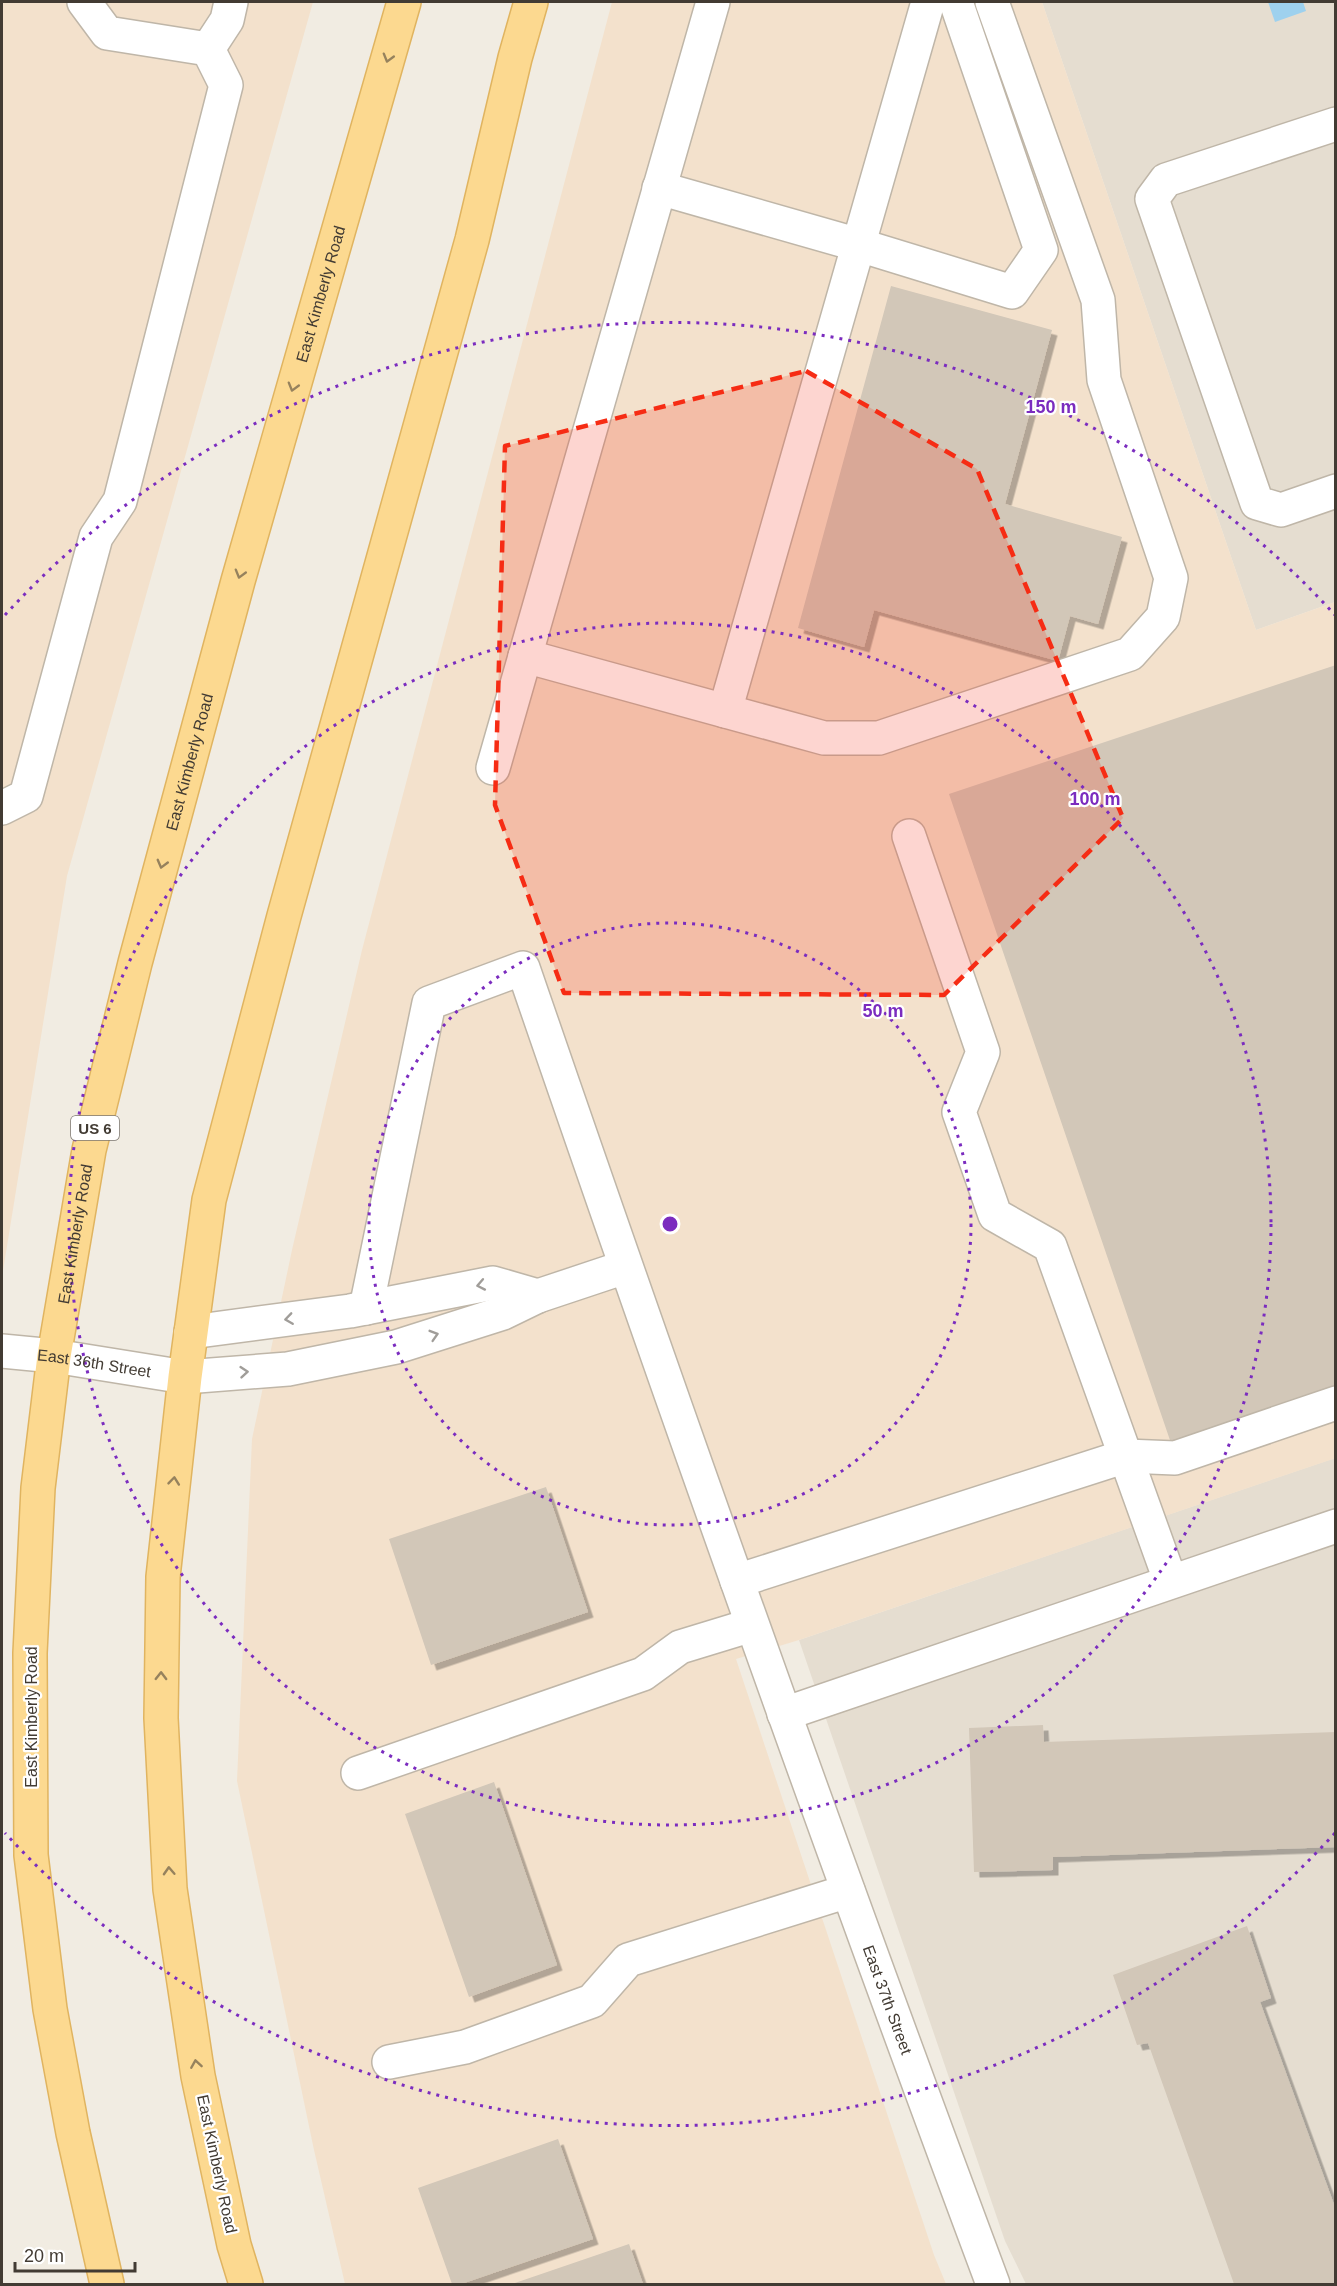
<svg xmlns="http://www.w3.org/2000/svg" width="1337" height="2286" viewBox="0 0 1337 2286" font-family="Helvetica,sans-serif">
<defs>
<filter id="shadow"><feDropShadow dx="5.5" dy="5.5" stdDeviation="0" flood-color="#0004"/></filter>
</defs>
<rect width="100%" height="100%" fill="#f1ece2"/>
<path fill="#e5ddd0" d="M1042,2h293v600l-79,28z
M1335,1458v826h-309l-21,-43 -206,-601z"/>
<path fill="#f3e1cc" d="M2,2h311l-246,874 -65,401z
M612,2h430l214,628 79,-28 1,856 -537,182 -63,19 198,596 12,29h-601l-31,-134 -77,-369 15,-342 40,-189 70,-300z"/>
<path fill="#9ed1ee" d="M1268,2h35l3,9 -31,11z"/>
<path fill="#d2c7b8" filter="url(#shadow)" d="M891,286l161,44 -47,174 117,33 -24,87 -28,-8 -12,45 -184,-51 -10,37 -66,-19z
M1336,665v728l-163,56 -224,-655z
M546,1487l42,125 -157,53 -42,-126z
M1043,1725l1,17 292,-10v115l-283,10v13l-79,2 -5,-144z
M494,1782l63,183 -88,32 -64,-183z
M1247,1926l24,72 -11,4 76,208v74h-102l-86,-241 -11,2 -24,-70z
M558,2139l35,100 -132,45h-9l-34,-96z
M629,2244l14,40h-131z"/>
<g fill="none" stroke-linecap="round" stroke-linejoin="round">
<defs>
<g id="minor">
<path d="M208,49l19,-29 4,-18"/>
<path d="M1336,124l-170,56 -14,19 105,304 24,7 55,-19"/>
<path d="M659,188l200,57 153,47 29,-42 -85,-248"/>
<path d="M525,656l299,82h55l251,-84 33,-37 8,-39 -67,-198 -6,-80 -106,-298"/>
<path d="M725,711l203,-709"/>
<path d="M493,768l220,-766"/>
<path d="M2,808l24,-12 70,-259 24,-36 106,-416 -18,-36 -101,-16 -23,-31"/>
<path d="M909,836l74,216 -24,60 36,103 55,31 120,334"/>
<path id="s1" d="M366,1308l63,-305 94,-35c151,440 307,880 470,1316"/>
<path d="M191,1332l159,-21 143,-28 45,13"/>
<path id="s2" d="M2,1351l52,5 131,21 103,-8 108,-22 107,-34 35,-17 87,-29"/>
<path d="M737,1581l389,-125 49,2 161,-55"/>
<path d="M784,1714l552,-188"/>
<path d="M358,1773l285,-99 37,-27 72,-22"/>
<path d="M389,2062l76,-15 127,-46 36,-41 220,-69"/>
</g>
<g id="major">
<path id="s3" d="M107,2284l-34,-151 -23,-124 -19,-154 -1,-202 8,-165 16,-132 35,-206 46,-187 103,-382 166,-579"/>
<path d="M246,2284l-12,-39 -36,-169 -28,-187 -9,-171 2,-141 22,-200 24,-177 75,-284 188,-676 43,-182 16,-56"/>
</g>
</defs>
<use href="#minor" stroke="#bfb6a8" stroke-width="36"/>
<use href="#major" stroke="#e0b460" stroke-width="36"/>
<use href="#minor" stroke="#fff" stroke-width="33"/>
<use href="#major" stroke="#fcd990" stroke-width="33"/>
</g>
<defs><path id="oneway-chevron" d="M-2-3.5L2.5 0L-2 3.5" fill="none" stroke-width="1.6" stroke-linecap="round" stroke-linejoin="round" transform="scale(1.5)"/></defs>
<g stroke="#96825d">
<use href="#oneway-chevron" transform="translate(388 58) rotate(106)"/>
<use href="#oneway-chevron" transform="translate(293 387) rotate(106)"/>
<use href="#oneway-chevron" transform="translate(240 574) rotate(106)"/>
<use href="#oneway-chevron" transform="translate(162 864) rotate(105)"/>
<use href="#oneway-chevron" transform="translate(174 1481) rotate(-84)"/>
<use href="#oneway-chevron" transform="translate(161 1676) rotate(-89)"/>
<use href="#oneway-chevron" transform="translate(169 1871) rotate(-93)"/>
<use href="#oneway-chevron" transform="translate(196 2064) rotate(-99)"/>
</g>
<g stroke="#a09d99">
<use href="#oneway-chevron" transform="translate(481 1285) rotate(169)"/>
<use href="#oneway-chevron" transform="translate(289 1319) rotate(172)"/>
<use href="#oneway-chevron" transform="translate(434 1335) rotate(-17)"/>
<use href="#oneway-chevron" transform="translate(244 1372) rotate(-5)"/>
</g>
<path fill="#f62c14" fill-opacity="0.2" stroke="#f62c14" stroke-width="4.5" stroke-dasharray="12 8" stroke-linejoin="round" d="M806,371l171,98 146,349 -179,177 -380,-2 -69,-188 10,-359z"/>
<g fill="none" stroke="#7b2cbf" stroke-width="3" stroke-dasharray="3 6">
<circle cx="670" cy="1224" r="301"/>
<circle cx="670" cy="1224" r="601"/>
<path d="M1335 1833A902 902 0 0 1 5 1833M5 615A902 902 0 0 1 1335 615"/>
</g>
<g text-anchor="middle" dominant-baseline="central" stroke-width="4.5" stroke-linejoin="round" paint-order="stroke">
<rect fill="#fff" stroke="#7b7670" stroke-width="1.5" x="71" y="1116" width="48" height="24" rx="4.5"/>
<g font-size="15" font-weight="bold" fill="#423b33">
<text x="95" y="1128">US 6</text>
</g>
<g font-size="16" fill="#423b33" stroke="#fff">
<text stroke="none"><textPath href="#s3" startOffset="2032">East Kimberly Road</textPath></text>
<text stroke="none"><textPath href="#s3" startOffset="1546">East Kimberly Road</textPath></text>
<text stroke="none"><textPath href="#s3" startOffset="1060">East Kimberly Road</textPath></text>
<text stroke="none"><textPath href="#s2" startOffset="93">East 36th Street</textPath></text>
<text transform="translate(31 1717) rotate(-90)">East Kimberly Road</text>
<text stroke="none"><textPath href="#s1" startOffset="1506">East 37th Street</textPath></text>
<text transform="translate(217 2164) rotate(78)">East Kimberly Road</text>
</g>
</g>
<circle cx="670" cy="1224" r="9" fill="#7b2cbf" stroke="#fff" stroke-width="3"/>
<g font-size="18" text-anchor="middle" font-weight="bold" fill="#7b2cbf" stroke="#fff" stroke-width="4.5" stroke-linejoin="round" paint-order="stroke">
<text x="1051" y="413">150 m</text>
<text x="1095" y="805">100 m</text>
<text x="883" y="1017">50 m</text>
</g>
<rect width="1337" height="2286" fill="none" stroke="#423b33" stroke-width="6"/>
<path d="M15 2262v9h120v-9" fill="none" stroke="#423b33" stroke-width="3"/>
<text x="24" y="2262" font-size="18" fill="#423b33" stroke="#ffffff" stroke-width="4.5" paint-order="stroke">20 m</text>
</svg>
